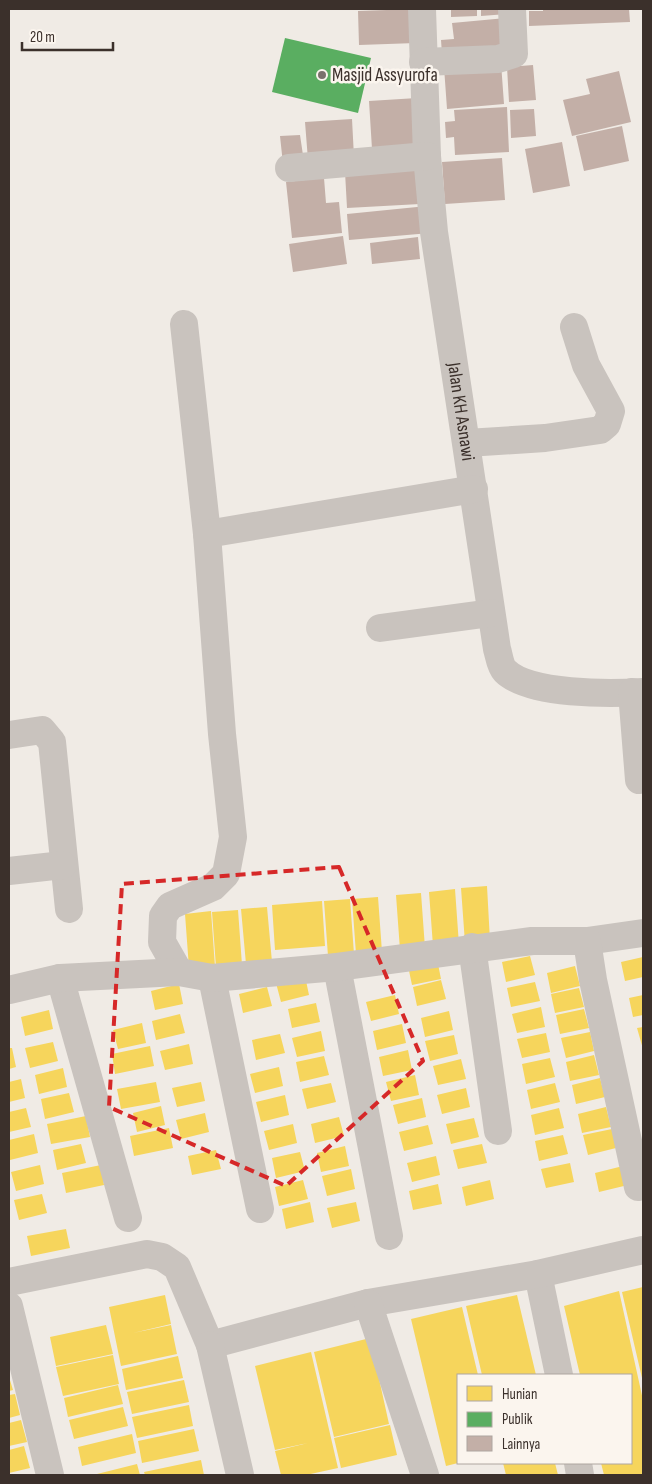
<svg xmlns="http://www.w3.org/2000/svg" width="652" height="1484" viewBox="0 0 652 1484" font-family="'Sofia Sans Condensed',sans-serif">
<rect width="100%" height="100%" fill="#f0ebe5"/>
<path fill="#f6d55c" d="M487,886l3,55 -25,2 -4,-55z
M455,889l4,56 -26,1 -4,-54z
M421,893l4,55 -25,2 -4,-55z
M378,897l4,55 -26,2 -4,-55z
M350,899l4,55 -26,2 -4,-55z
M322,901l3,45 -50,4 -3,-45z
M267,907l5,55 -26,2 -5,-55z
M238,910l4,55 -26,2 -4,-55z
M211,911l4,56 -26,1 -4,-54z
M530,956l5,19 -29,7 -4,-20z
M643,957v20l-18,4 -4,-19z
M437,959l4,20 -29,6 -4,-19z
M575,966l5,20 -29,7 -4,-20z
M305,976l4,19 -28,7 -5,-19z
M441,980l5,19 -29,7 -4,-19z
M535,982l5,19 -29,6 -4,-19z
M179,984l4,20 -28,6 -4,-19z
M267,987l5,19 -29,7 -4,-19z
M579,988l5,19 -29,6 -4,-19z
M395,995l4,19 -28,7 -5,-19z
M643,995v20l-10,2 -4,-19z
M316,1003l4,19 -28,6 -4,-19z
M541,1007l4,20 -28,6 -5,-19z
M584,1009l5,19 -29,6 -4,-19z
M49,1010l4,19 -28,7 -4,-19z
M449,1011l4,19 -28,7 -4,-19z
M180,1014l5,19 -29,7 -4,-19z
M142,1023l4,20 -28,6 -5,-19z
M402,1024l4,19 -29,7 -4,-19z
M643,1027v22l-6,-21z
M321,1031l4,20 -28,6 -5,-19z
M590,1032l4,19 -28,7 -5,-20z
M546,1033l4,19 -28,6 -5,-19z
M280,1034l5,19 -29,7 -4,-20z
M454,1035l4,19 -28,7 -5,-20z
M53,1042l5,19 -28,7 -5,-20z
M189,1044l4,20 -28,6 -5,-19z
M150,1046l4,20 -39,8 -3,-20z
M9,1048h3l4,19 -7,2z
M408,1050l4,20 -29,6 -4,-19z
M594,1055l5,20 -29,6 -4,-19z
M324,1056l5,19 -29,7 -4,-20z
M550,1058l5,19 -29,7 -4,-20z
M461,1059l5,20 -28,6 -5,-19z
M279,1067l4,19 -28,7 -5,-19z
M63,1068l4,19 -28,7 -4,-19z
M415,1075l4,20 -28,6 -5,-19z
M600,1078l5,19 -29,7 -4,-19z
M21,1079l4,19 -16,4v-20z
M156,1082l4,20 -39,7 -4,-20z
M201,1082l4,19 -28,6 -5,-19z
M331,1083l5,19 -29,7 -5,-20z
M555,1083l5,19 -29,7 -4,-19z
M466,1088l4,19 -28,7 -5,-19z
M69,1093l5,19 -29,7 -4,-20z
M285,1095l4,20 -28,7 -5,-20z
M422,1098l4,19 -28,7 -5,-19z
M161,1106l4,19 -28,7 -4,-19z
M606,1107l5,20 -29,6 -4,-19z
M26,1108l5,19 -22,5v-20z
M559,1108l5,20 -29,7 -4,-20z
M205,1113l4,19 -28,7 -5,-19z
M86,1116l4,21 -39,7 -4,-20z
M339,1117l5,19 -29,7 -4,-19z
M474,1118l5,19 -28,7 -5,-20z
M293,1124l4,19 -28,7 -5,-19z
M428,1125l5,19 -29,7 -5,-19z
M169,1128l4,20 -39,8 -4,-20z
M612,1129l4,19 -28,7 -5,-20z
M34,1134l4,19 -28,7 -1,-20z
M563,1135l5,19 -29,7 -4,-20z
M81,1144l5,19 -29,7 -4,-20z
M482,1144l5,19 -29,6 -5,-19z
M345,1146l4,20 -28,6 -4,-19z
M216,1150l5,19 -29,6 -4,-19z
M300,1152l5,19 -29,7 -4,-20z
M436,1156l4,19 -28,7 -5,-19z
M570,1163l4,19 -28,6 -5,-19z
M40,1165l4,19 -28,7 -5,-19z
M101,1165l3,20 -38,8 -4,-20z
M623,1166l5,19 -29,7 -4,-19z
M351,1169l4,20 -28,7 -5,-20z
M303,1180l5,19 -29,7 -4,-19z
M490,1180l4,19 -28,7 -4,-19z
M438,1184l4,20 -29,6 -4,-19z
M42,1194l5,19 -28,7 -5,-20z
M310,1202l4,20 -28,7 -4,-20z
M356,1202l4,19 -28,7 -5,-20z
M66,1229l4,19 -39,8 -4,-20z
M643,1287v91h-1l-20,-86z
M619,1291l24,109v75h-39l-3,-12h30v-88h-51l-16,-69z
M165,1295l6,29 -38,9 38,-8 6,29 -56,12 -12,-59z
M517,1295l19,80h-54l-16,-69z
M462,1307l16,68h-20v88l-12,3 -35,-147z
M106,1325l7,29 -57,12 -6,-29z
M370,1338l19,86 -55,13 -20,-85z
M311,1352l27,116 -32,7h-25l-6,-24 33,-8 -33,7 -20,-84z
M113,1355l6,29 -56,12 -7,-29z
M178,1356l5,22 -57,12 -4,-21z
M9,1377l4,13 -4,1z
M184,1380l5,22 -57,12 -5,-22z
M118,1385l5,19 -55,13 -4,-19z
M15,1394l5,21 -11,3v-23z
M189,1405l4,21 -56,12 -5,-21z
M123,1407l5,19 -54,13 -5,-19z
M21,1420l6,22 -18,4v-23z
M390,1425l7,30 -56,13 -7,-30z
M194,1429l5,22 -57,12 -4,-22z
M132,1434l4,19 -54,13 -4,-19z
M24,1446l6,22 -21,5v-23z
M201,1460l3,15h-59l-1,-3z
M503,1463h52l3,12h-52z
M137,1464l3,11h-47z"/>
<path fill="#5aae61" d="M285,38l86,20 -13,55 -86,-21z"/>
<path fill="#c3afa7" d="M415,9l1,34 -57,2 -1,-34z
M451,9h26v7l-26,1z
M481,9h26v5l-26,2z
M543,9h86l1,13 -101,4v-15h14z
M506,18l3,30 -67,6 -1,-14 13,-1 -2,-16z
M501,63l3,41 -57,5 -3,-42z
M533,65l3,35 -27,2 -2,-35z
M619,71l12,51 -59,14 -9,-36 27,-6 -4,-15z
M417,98l3,49 -48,2 -3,-48z
M507,107l2,45 -54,3 -1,-18 -8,1 -1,-16 10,-1 -1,-11z
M534,109l2,27 -25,2 -1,-28z
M352,119l2,38 -46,3 -3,-38z
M622,126l7,35 -45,10 -8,-35z
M300,135l4,27 -21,2 -3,-28z
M562,142l8,44 -37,7 -8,-44z
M502,158l3,42 -60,4 -3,-42z
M418,168l2,36 -73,4 -2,-36z
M324,178l2,25 13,-1 3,31 -50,5 -6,-56z
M427,206l3,27 -81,7 -2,-26z
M343,236l4,28 -54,8 -4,-28z
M418,237l2,22 -48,5 -2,-21z"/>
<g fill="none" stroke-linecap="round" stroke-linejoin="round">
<g stroke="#c9c3be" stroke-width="28">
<path id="s1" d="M422,9l5,147 7,76 63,417c2,6 3,17 8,22 24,24 105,23 138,21"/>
<path d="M423,62l75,-3 16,-5 -2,-45"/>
<path d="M289,168l138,-12"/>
<path d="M184,324l23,210"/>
<path d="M467,443l78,-5 55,-8 7,-6 4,-13 -25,-46 -12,-38"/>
<path d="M380,628l111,-15"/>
<path d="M632,692l7,88"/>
<path d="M9,735l33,-5 10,12 17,167"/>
<path d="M9,871l54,-6"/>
<path d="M587,941l56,-8"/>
<path d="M472,947l26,184"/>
<path d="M337,967l52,269"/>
<path d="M179,972l-17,-30 1,-26 7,-10 43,-19 13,-13 7,-37 -11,-103 -15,-200 267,-45"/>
<path d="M60,978l68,240"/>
<path d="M212,978l48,231"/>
<path d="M9,990l51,-12 119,-6 33,6 125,-11 195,-26h55l6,39 45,207"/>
<path d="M538,1274l21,101"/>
<path d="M9,1282l138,-28 15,3 15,10 33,78 158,-42 170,-29 105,-24"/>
<path d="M368,1303l57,172"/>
<path d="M9,1306l41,169"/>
<path d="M210,1345l30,130"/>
<path d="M578,1463l2,12"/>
</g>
</g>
<path fill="none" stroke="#d62828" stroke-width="4" stroke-dasharray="10 6" stroke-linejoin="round" d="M339,867l84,194 -137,125 -177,-79 13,-223z"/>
<circle fill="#7a716c" stroke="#fbf5ee" stroke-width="2" cx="322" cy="75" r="5"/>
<g text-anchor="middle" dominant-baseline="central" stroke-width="5" stroke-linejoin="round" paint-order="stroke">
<g font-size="19" fill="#3b302b" stroke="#fbf5ee" text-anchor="start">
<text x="332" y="75">Masjid Assyurofa</text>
</g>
<g font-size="19" fill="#3b302b" stroke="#fbf5ee">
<text stroke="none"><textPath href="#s1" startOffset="405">Jalan KH Asnawi</textPath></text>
</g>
</g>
<rect width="652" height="1484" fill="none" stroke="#3b302b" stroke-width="20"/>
<rect x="457" y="1374" width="175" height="90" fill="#fbf5ee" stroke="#aea6a0"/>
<rect x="467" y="1386" width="25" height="15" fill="#f6d55c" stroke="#aea6a0"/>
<text x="502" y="1399" font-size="15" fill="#3b302b">Hunian</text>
<rect x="467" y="1412" width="25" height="15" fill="#5aae61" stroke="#aea6a0"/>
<text x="502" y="1424" font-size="15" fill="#3b302b">Publik</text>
<rect x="467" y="1436" width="25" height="15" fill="#c3afa7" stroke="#aea6a0"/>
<text x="502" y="1449" font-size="15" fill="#3b302b">Lainnya</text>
<path d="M22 42v8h91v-8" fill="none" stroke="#3b302b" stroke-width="2.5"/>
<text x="30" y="42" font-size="15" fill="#3b302b" stroke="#fbf5ee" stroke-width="4" paint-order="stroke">20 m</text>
</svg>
